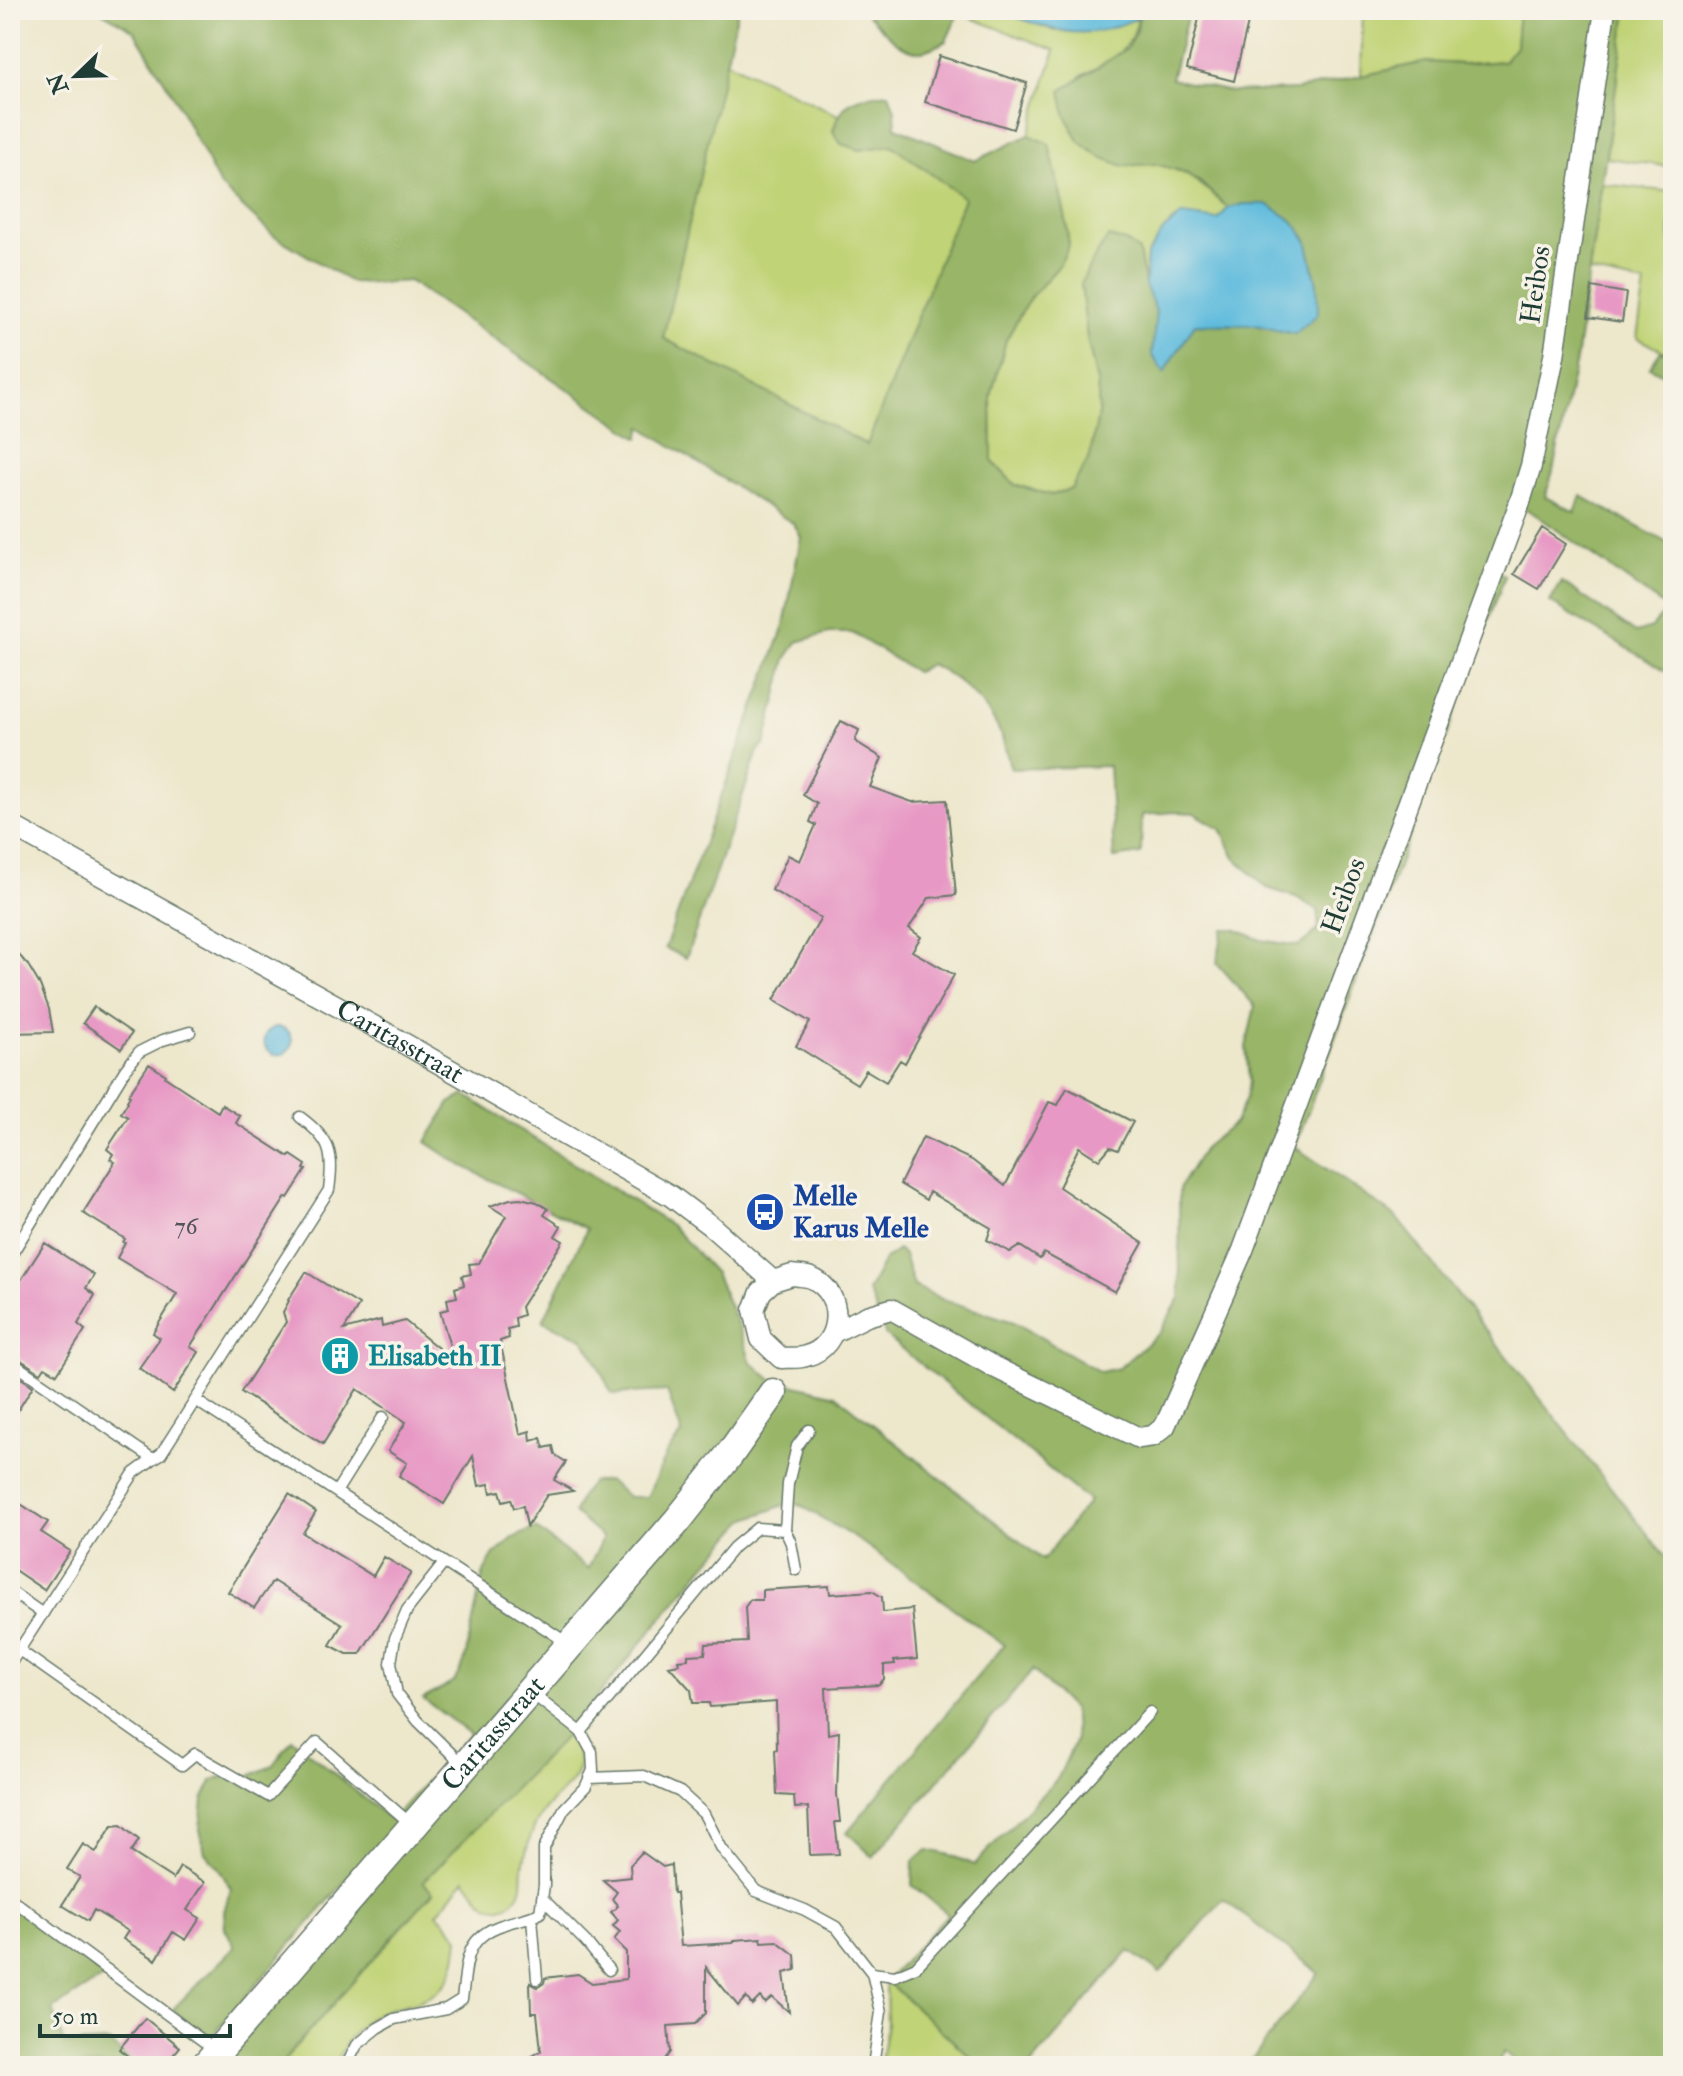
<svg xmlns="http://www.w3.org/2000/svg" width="1683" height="2076" viewBox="0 0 1683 2076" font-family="'IM FELL Double Pica',serif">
<rect width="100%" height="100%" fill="#f7f3e8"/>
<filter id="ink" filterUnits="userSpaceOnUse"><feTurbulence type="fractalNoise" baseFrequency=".0125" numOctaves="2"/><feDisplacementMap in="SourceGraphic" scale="16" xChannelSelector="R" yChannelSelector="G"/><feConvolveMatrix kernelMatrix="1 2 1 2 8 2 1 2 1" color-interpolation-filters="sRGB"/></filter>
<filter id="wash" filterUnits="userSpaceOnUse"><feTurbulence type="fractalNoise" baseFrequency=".006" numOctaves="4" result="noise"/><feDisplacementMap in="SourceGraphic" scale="32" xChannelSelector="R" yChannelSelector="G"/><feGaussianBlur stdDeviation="1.8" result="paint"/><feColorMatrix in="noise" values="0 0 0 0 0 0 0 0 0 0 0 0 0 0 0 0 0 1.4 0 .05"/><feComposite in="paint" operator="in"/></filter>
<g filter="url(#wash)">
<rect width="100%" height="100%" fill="#ede7cc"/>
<path fill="#c0d376" stroke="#708855" stroke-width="2" d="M950,10h48l57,21 51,-2 32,-11c-6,34 -30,43 -58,59l43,89c11,-1 23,-3 33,-2 30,5 50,24 72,44l-10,12 -36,-5 -10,7 -8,8 -17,25 -2,30 -6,-33 -50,15 -8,18 6,53 10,44 2,28 -9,47 -19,32 -19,6 -37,-10 -23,-24 -1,-65 15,-56 23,-41 30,-33 10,-21 -4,-30 -16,-71 -20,-9 26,-85z
M1363,10h156l-3,36 -12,15 -40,3 -39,-2 -64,14z
M1627,10h46v157l-67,-9z
M726,61l112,54 -5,16 27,19 32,-5 73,53 -98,247 -205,-107z
M1602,184l70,8 -2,50 3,1v113l-36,-18 8,-54 -56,-12z
M566,1734c6,10 16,22 13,33 -5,20 -28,31 -38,48 -10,15 -15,35 -18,52 -1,10 1,22 -6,30 -7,10 -22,14 -32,6 -7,-6 -14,-16 -20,-24l-28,35 8,7 14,17c-3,35 -11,55 -47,65 -13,4 -28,6 -41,14 -17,11 -28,31 -38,49h-53l14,-18 139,-156 -11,-10z
M886,1981l84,75 -9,10h-81l7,-43z"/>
<path fill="#98b567" stroke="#5c794e" stroke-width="2" d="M99,10h639l-75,328 204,107 97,-247 -72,-53 -32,5 -19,-6 -8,-13c10,-33 24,-34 56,-38l6,18 1,16 79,34 54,-26 20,9 16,71 4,30 -10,21 -30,33 -23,41 -15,56 1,65 23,24 37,10 19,-6 19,-32 9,-47 -2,-28 -10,-44 -6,-54 8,-17 19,-30 17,4 14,10 6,34 11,25 -4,45 12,17 31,-48 60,1 40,9 22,-50 -10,-44 -14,-19 -48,-17 -17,4 -28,-26 -16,-10 -29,-8 -32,2 -25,-10 -19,-15 -13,-25 -5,-25 66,-43 10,-20 3,-18h49l-18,69 61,13 64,-2 129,-28 39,2 40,-3 12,-15 3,-36h108l-51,350 -23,111 -8,26 30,15 6,-16 92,50v122l-4,5 -119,-71 12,-20 74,51 15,-5 17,-19 -132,-94 -17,-10 -24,64 10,7 -210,571 100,69 278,350v500h-150l-19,-14 -8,14h-249l72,-93 -96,-74 -63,74 -31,-22 -99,115h-49l-95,-85 62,-67 -36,-29 1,-24 15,-11 22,5 24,10 84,-87 18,-39 -3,-29 -40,-40 -160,187 -26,-25 157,-187 -141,-102 -61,-37 -13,-3 -44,17 -43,49 -140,171 -139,142 10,10 -139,156 -14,18h-60l147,-168 -19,-20 -142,165 -33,-34 62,-62 -10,-19 -1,-17 7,-22 -13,-22 -13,-14 -5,-24 3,-29 9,-19 14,-5 15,4 31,-14 20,-27 99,81 79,-86 -47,-35 31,-17 10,-19 19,-89 10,-18 20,-18 22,-10 53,41 15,-31 -29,-25 7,-17 11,-14 16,-1 21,16h18l20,-45 15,-18 -15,-43 -55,3 -21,-43 -9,-13 -39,-17 44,-92 -128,-65 -33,-22 24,-39 15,-8 207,131 43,47 23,52 13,37 20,17 65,16 207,165 46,-59 -203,-165 -18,-45 16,-31 14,-10 6,5 10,31 30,14 70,22 86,50 19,-4 40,-35 21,-35 -1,-110 26,-41 30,-24 11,-25 3,-17 -3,-34 9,-41 -38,-43 6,-34h12l26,11 38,6 20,-17 -2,-19 -21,-13 -29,-9 -32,-30 -14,-29 -27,-16 -19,-1 -33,3 -1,39 -27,4 -5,-92 -98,3c-3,-11 -6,-22 -9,-32 -12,-30 -42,-60 -72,-73l-14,8 -64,-39h-24l-31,9 -11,17 -21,85 -7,7 -72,207 -21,-10 119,-322 17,-89 -7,-13 -152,-97 -3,11 -230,-157 -29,2 -29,-1 -78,-47 -53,-49 -48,-93 -38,-62z
M861,10h88l9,5 -12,26c-8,4 -16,9 -25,10 -25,1 -41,-28 -60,-41z
M1661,351l12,5v24l-23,-13z
M10,1901l94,76 -51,32 11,35 45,-2 27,24h-126z"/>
<path fill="#5fbbdd" stroke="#3f7c88" stroke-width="2" d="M998,10h142l-2,8c-16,6 -31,13 -48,14 -33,3 -62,-11 -92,-22z
M1245,204h22l26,17 14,19 10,44 1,30 -23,20 -40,-9 -60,-1 -31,49 -12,-18 4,-44 -11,-26 2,-30 17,-25 18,-15 36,5 10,-12z
M264 1041a14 14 0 1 1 28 0a14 14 0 1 1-28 0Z"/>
<g id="blocks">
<path fill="#e798c4" d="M1201,10h50l-17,71 -47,-12z
M939,56l88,27 -14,46 -88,-27z
M1592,287l34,6 -4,29 -34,-5z
M1542,528l24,16 -27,45 -25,-15z
M841,721l18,9 -4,11 27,17 -12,29 42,15 35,-2 9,95 -27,3 -20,30 12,9 -9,14 42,24 -49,88 -5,-3 -14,22 -20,-12 -9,14 -61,-38 14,-24 -36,-22 47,-82 -49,-28 16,-35 12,6 16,-36 -6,-3 7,-18 -14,-9z
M10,945l18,20 12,20 9,24 4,23 -43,1z
M94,1007l38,26 -11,16 -38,-26z
M149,1064l17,11 -1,2 53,35 4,-8 2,2 16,10 -4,7 53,34 2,-2 15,10 -2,4 2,1 -18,28 -2,-1 -96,150 9,5 -26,41 -34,-25 21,-30 -7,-5 24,-39 -60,-36 8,-15 -2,-1 2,-3 -42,-26 32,-51 -5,-3 3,-5 -6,-5 21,-32 -7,-4 7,-11 -1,-1 3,-5 -2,-1z
M1067,1088l66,34 -15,28 -8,-3 -11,13 -20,-13 -20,40 84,56 -28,49 -71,-39 -4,6 -20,-13 -10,6 -23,-12 4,-12 -62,-36 -3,8 -26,-16 23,-47 49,23 33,26 44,-84 9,3z
M520,1198l17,4 11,7 -4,6 17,11 -6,10 8,5 -42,66 2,8 -8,3 1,9 -9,2 2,9 -9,3 20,93 10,-3 1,10 10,-3 3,10 9,-2 2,9 11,7 -12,18 19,11 -26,4 -20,31 -4,-20 -9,2 -3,-9 -8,2 -3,-10 -9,2 -2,-9 -10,2 -6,-30 -29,48 -45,-28 8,-13 -19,-12 18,-29 -49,-33 -34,55 -82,-52 45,-70 -3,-10 6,-11 -1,-1 18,-28 53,33 -15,25 37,-10 1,7 23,-6 49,40 -14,-50 9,-2 -2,-10 10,-2 -2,-9 9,-3 -2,-9 9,-2 -2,-10 10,-1 27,-47 -16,-10 20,-7z
M45,1243l49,32 -8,13 9,7 -17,29 7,6 -28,44 -12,-7 -4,6 -31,-20v-56z
M10,1371l23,15 -23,37z
M289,1494l27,18 -13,21 70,43 11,-19 27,16 -51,81h-13l-17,-9 12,-21 -69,-43 -19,27 -26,-16z
M10,1502l7,4 2,-3 29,19 -7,10 29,19 -26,39 -34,-23z
M829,1586l1,8 42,-3 10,6 1,15 29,-3 5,50 -23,2 1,3 -11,1v14l-5,6 -53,3 2,46 11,-2 -2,62 3,28h-5l4,32 -29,1 -2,-48 -13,1 -1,-12 -17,-1 -2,-45 2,-1 -1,-47 -66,5 -1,-4h-16l-2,-13 -22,-24 10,-2 -1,-4 10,-1v-4l17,-1 1,-10 41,-2 -2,-35 5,-7h12v-10z
M121,1825l18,15 -8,12 42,27 7,-12 25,15 -18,28 13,8 -14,22 -13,-8 -17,28 -33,-21 5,-8 -34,-21 -6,11 -26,-16 18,-28 -13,-8 16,-25 13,8 16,-26z
M642,1852l21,15 8,-2 2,28h3l5,53 52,-3 2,-3 26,-2 1,4 15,-1 18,14 1,15 -12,3 5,39 -17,-15 -7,6 -5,-6 -8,8 -6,-8 -8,9 -32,-39v46l-11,11 -27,2 2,26 -9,13 -146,1 26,-15 -4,-38h-6l-1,-30 8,4 6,-4 1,-5 33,-4 14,9 34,-4v-27l-12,-12 6,-8 -7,-6 5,-6 -7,-8 7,-6 -6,-7 5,-7 -14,-12 28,-3 -1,-12z
M145,2018l35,29 -16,19h-24l-21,-17z"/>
</g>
</g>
<g filter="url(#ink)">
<use href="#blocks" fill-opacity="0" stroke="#677869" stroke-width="2"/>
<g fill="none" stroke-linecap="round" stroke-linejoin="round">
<defs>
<path id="lane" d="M10,1257l115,-187 14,-18 24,-12 27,-8
M10,1361l143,98 8,-5 168,-264c5,-37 2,-50 -29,-73
M195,1400l374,244
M336,1492l47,-75
M785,1530l3,-46 9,-38 12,-16
M444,1563l-37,47 -12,28 -4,25 6,31 21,27 44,43
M10,1591l33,23
M19,1650l163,115 13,-11 73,42 49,-54 94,82
M10,1664l124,-191 19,-14
M581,1732l153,-185 23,-19 28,2 6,13 5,27
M589,1778l55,-2 36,16 24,22 18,35 34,42 49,19 31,17 36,46 9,39 -8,54
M10,1898l204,151
M542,1898l44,44 23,28
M532,1917l5,62
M872,1973l23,3 21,-9 234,-255
M346,2066l11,-21 21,-17 16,-9 52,-10 16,-10c5,-34 1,-61 40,-74 13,-5 25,-6 38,-12l4,-28v-37l20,-39 22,-23 7,-16 -1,-18 -11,-20 -51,-40"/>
<g id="street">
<path id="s1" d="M10,825l376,208 285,163 40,30 62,55"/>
<path d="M792,1275c6,1 14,1 19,3 35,14 32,69 -5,78 -7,3 -18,1 -25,2l-20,-19 -7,-29 7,-18 12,-11z"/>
<path d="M834,1332l33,-16 24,-7 103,58 145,71 14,-2 12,-10 78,-176 276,-745 12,-39 23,-110 51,-346"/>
</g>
<g id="secondary">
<path id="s2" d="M205,2066l473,-546 52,-66 43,-61"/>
</g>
</defs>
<use href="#lane" stroke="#677869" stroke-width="13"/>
<use href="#street" stroke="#677869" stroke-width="23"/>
<use href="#secondary" stroke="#677869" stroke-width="31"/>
<use href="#lane" stroke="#fff" stroke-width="10"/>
<use href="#street" stroke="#fff" stroke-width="20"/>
<use href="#secondary" stroke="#fff" stroke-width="28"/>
</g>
</g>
<defs>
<symbol id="bus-disc" viewBox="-11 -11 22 22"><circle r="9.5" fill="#1a4fb4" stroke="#f7f3e8"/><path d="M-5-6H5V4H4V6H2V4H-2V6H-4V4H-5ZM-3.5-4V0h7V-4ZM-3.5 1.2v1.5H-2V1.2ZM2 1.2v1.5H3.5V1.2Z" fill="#fff"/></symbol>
<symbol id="building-disc" viewBox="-11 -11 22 22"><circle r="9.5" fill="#0f9aa8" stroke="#f7f3e8"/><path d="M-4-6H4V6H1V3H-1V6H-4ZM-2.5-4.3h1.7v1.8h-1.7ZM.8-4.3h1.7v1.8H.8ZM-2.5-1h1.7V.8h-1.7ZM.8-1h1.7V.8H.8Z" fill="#fff"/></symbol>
</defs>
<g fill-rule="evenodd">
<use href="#bus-disc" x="743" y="1190" width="44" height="44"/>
<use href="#building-disc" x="318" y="1334" width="44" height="44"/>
</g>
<g text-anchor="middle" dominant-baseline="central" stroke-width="7" stroke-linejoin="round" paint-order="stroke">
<g font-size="24" fill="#515458">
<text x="186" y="1226">76</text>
</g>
<g font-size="28" fill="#1f3d34" stroke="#f7f3e8">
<text transform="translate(1536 285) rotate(-82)">Heibos</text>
<text transform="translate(1344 896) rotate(-70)">Heibos</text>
<text stroke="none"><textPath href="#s1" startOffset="446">Caritasstraat</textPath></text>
<text stroke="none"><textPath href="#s2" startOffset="440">Caritasstraat</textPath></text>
</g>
<g font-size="28" font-weight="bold" fill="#164399" stroke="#f7f3e8" text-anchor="start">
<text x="793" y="1196">Melle<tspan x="793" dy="32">Karus Melle</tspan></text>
</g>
<g font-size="28" font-weight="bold" fill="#0d838f" stroke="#f7f3e8" text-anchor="start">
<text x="368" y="1356">Elisabeth II</text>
</g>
</g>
<rect width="1683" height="2076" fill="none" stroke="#f7f3e8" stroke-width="40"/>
<g transform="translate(76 76) rotate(247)" stroke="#f7f3e8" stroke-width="6" paint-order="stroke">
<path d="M0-6L14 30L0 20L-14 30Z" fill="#1f3d34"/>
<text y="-12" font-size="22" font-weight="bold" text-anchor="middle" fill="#1f3d34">N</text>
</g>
<path d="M40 2024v12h190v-12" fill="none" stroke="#1f3d34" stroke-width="4"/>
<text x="52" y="2024" font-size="24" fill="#1f3d34" stroke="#f7f3e8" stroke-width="6" paint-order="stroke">50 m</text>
</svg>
